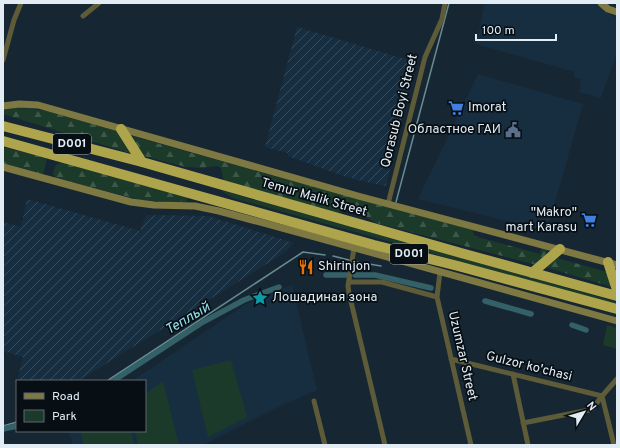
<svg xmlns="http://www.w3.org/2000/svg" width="620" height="448" viewBox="0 0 620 448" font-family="Overpass,sans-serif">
<defs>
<pattern id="industrial-furrows" width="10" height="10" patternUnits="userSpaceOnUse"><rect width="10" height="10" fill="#172e40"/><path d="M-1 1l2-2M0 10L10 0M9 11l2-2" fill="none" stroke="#384c5c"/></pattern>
<pattern id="forest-firs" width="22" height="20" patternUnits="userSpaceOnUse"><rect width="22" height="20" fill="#1c3a29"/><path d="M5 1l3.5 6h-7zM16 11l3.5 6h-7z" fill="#3d5749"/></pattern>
</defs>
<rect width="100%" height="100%" fill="#162733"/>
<path fill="#172e40" d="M485,3h111l21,16v33l-16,46 -22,-6 2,-13 -7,-2 1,-5 -99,-28z
M478,74l105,30 -36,127 -129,-32z
M292,285l25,105 -45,20 -69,35h-130l-5,-14h77v-50h-13l114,-77z"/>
<path fill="url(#industrial-furrows)" d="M297,27l118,35 -29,124 -29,-6 -19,-6 -50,-18v-3l-23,-6z
M27,199l113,32 6,-16 62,1 86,27 -10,10 -206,128h-61v5l-1,-1 7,-28 -20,-6v-129l18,5z"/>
<path fill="#1c3a29" d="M220,190l397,112v3l-384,-107z
M607,325l10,3v21l-14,-4z
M231,360l16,57 -39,20 -16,-67z
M163,381l16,64h-41l-3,-14h10v-37z
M80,431h51l3,14h-50z"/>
<path fill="url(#forest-firs)" d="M21,107l31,5 69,20 12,22 -130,-40 2,-5z
M128,135l149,42 196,53 1,6 66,18 1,-6 7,2 -5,8 -6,7 -161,-42 -14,-9 -17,-4 -7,3 -114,-31 -3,-14 -4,-2 -15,2 -16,-1 -42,-11z
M3,147l44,11 -4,17 -40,-11z
M62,162l127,35 -4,6 -44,-3 -86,-22 -2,-5 3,-8z
M554,257l53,15 5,15 -67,-20z"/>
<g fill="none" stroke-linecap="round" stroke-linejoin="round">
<path stroke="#688b92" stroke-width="1.5" d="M396,202l53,-199
M333,256l16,4
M357,262l24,4
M107,381l196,-129 22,3
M3,426l14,-4"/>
<path stroke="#346168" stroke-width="5.5" d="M326,275h20
M355,275h20l56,13
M485,301l46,13
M572,325l14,5
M113,381l90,-59 41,-22 35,-13
M3,429l14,-3"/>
<path stroke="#5e5b39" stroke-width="5" d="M83,16l16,-13
M3,60l11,-40 7,-17
M388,204l37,-147 17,-38 3,-16
M354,248l-6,38 1,7 36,152
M440,272l-3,25 34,148
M349,282h33l55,15
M451,359l151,37 -9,12 -4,2 -66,13
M513,374l15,71
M314,401l11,44
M614,445l-12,-49 15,-17"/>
<path stroke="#7e7942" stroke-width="7" d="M601,3l7,6 9,3
M3,106l16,-2 19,1 320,91 259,69
M3,167l128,35 23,3 41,1 24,5 111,30 287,80"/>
<path stroke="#aea44c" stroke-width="10" d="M3,126l139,36 319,91 156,43
M121,129l21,33
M3,141l371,104 84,21 159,43
M608,262l9,28
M532,273l28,-24"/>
</g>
<defs>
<symbol id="supermarket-bare" viewBox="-9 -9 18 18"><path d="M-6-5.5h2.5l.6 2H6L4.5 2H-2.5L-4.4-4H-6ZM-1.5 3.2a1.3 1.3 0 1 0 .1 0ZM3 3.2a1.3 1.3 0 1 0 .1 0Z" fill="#3f7fe0" stroke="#080f14" stroke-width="2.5" paint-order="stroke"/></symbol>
<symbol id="civic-bare" viewBox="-9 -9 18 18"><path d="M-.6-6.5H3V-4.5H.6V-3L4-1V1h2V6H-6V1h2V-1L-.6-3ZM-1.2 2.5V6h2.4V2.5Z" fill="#5c6f8a" stroke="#080f14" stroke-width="2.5" paint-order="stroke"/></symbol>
<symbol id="restaurant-bare" viewBox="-9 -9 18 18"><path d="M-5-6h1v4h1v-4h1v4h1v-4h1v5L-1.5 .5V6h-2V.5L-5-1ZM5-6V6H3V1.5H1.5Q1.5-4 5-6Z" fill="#e8710a" stroke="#080f14" stroke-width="2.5" paint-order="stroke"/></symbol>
<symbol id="sight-bare" viewBox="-9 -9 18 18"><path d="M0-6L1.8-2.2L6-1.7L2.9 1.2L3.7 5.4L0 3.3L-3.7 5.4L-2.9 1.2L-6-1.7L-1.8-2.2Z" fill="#0f9aa8" stroke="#080f14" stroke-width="2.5" paint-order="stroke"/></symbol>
</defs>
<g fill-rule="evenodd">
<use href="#supermarket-bare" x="445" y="97" width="22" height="22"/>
<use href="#civic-bare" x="502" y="119" width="22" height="22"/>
<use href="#supermarket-bare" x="578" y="209" width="22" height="22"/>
<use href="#restaurant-bare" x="295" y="256" width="22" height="22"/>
<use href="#sight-bare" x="249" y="287" width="22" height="22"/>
</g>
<g text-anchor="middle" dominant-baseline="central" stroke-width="3.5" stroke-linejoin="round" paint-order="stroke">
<g fill="#080f14" stroke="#a0aab2" stroke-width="1">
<rect x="53" y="134" width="38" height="20" rx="3"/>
<rect x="390" y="244" width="38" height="20" rx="3"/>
</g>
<g font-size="12" font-weight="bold" fill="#e1ecf5">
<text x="72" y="144">D001</text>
<text x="409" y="254">D001</text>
</g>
<g font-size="13" fill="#e1ecf5" stroke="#080f14" text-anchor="start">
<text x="468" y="108">Imorat</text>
<text x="501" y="130" text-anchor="end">Областное ГАИ</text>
<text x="577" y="213" text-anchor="end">"Makro"<tspan x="577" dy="15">mart Karasu</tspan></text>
<text x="318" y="267">Shirinjon</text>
<text x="272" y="298">Лошадиная зона</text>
</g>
<g font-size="13" fill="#e1ecf5" stroke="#080f14">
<text transform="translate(400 111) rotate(-76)">Qorasub Boyi Street</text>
<text transform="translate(314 198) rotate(16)">Temur Malik Street</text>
<text transform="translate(462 356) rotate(77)">Uzumzar Street</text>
<text transform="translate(529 367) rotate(14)">Gulzor ko'chasi</text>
</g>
<g font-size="14" font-style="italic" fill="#93e4f1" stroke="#080f14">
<text transform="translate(188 319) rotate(-31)">Теплый</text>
</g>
</g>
<rect width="620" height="448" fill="none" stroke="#e1ecf5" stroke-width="8"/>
<rect x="16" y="380" width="130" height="52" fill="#080f14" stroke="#5f676e"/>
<rect x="24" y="393" width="20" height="6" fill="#7e7942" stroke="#5f676e"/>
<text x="52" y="400" font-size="12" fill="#e1ecf5">Road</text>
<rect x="24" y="410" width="20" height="12" fill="#1c3a29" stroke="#5f676e"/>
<text x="52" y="420" font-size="12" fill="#e1ecf5">Park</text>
<g transform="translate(584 412) rotate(52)" stroke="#080f14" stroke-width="3" paint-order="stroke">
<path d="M0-3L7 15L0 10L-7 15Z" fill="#e1ecf5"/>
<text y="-6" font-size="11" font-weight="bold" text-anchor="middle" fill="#e1ecf5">N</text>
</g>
<path d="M476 34v6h80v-6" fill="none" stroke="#e1ecf5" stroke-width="2"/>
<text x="482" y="34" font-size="12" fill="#e1ecf5" stroke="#080f14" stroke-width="3" paint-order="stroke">100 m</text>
</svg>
